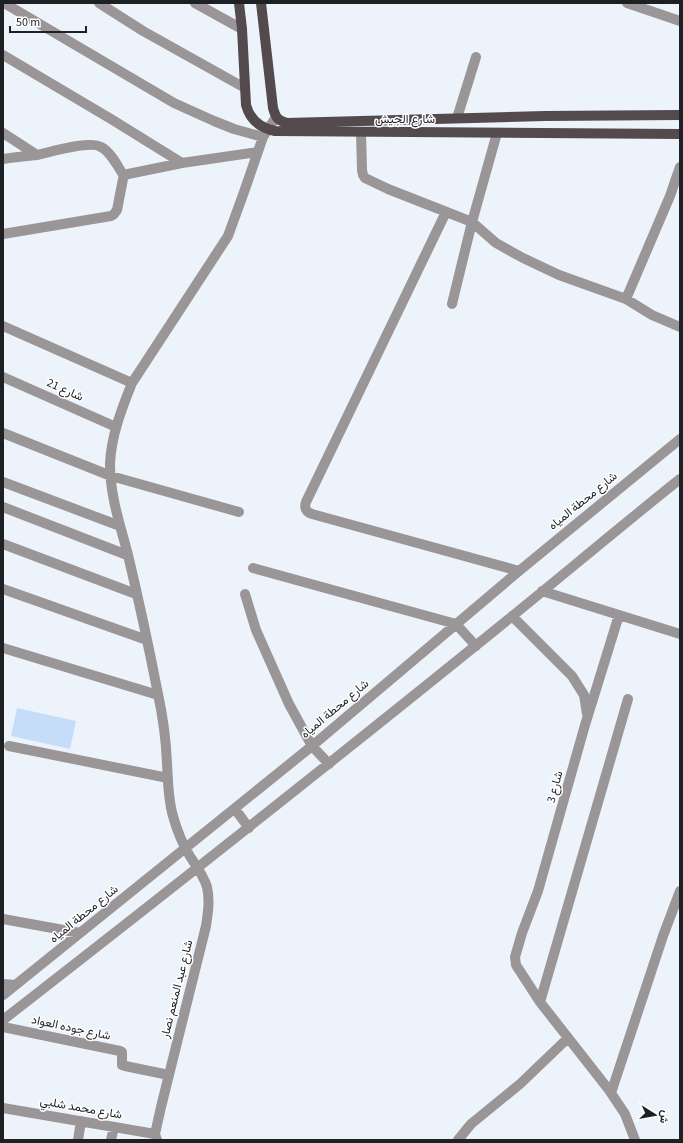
<svg xmlns="http://www.w3.org/2000/svg" width="683" height="1143" viewBox="0 0 683 1143" font-family="'Source Sans 3',Vazirmatn,sans-serif">
<rect width="100%" height="100%" fill="#edf3fb"/>
<path fill="#c6ddf9" d="M17,708l59,13 -6,28 -59,-13z"/>
<g fill="none" stroke-linecap="round" stroke-linejoin="round">
<path stroke="#9a9596" stroke-width="10" d="M4,3l170,100 40,18 20,8 29,8
M99,3l44,28 102,57
M195,3l47,26
M627,3l53,18
M3,55l108,64 71,44
M457,118l19,-61
M361,132l1,38 1,5 2,3 23,11 84,33 24,21 27,15 36,17 67,24 26,16 28,12
M3,133l34,22
M3,159c11,-2 23,-3 34,-4 14,-3 53,-15 64,-8 10,5 17,20 23,29
M446,212l-140,290c-2,6 0,10 6,12l207,57
M3,234l108,-18 3,-2 3,-4 6,-31 1,-3 4,-2 54,-11 76,-11
M626,299l44,-103 10,-29
M452,304l20,-82 25,-89
M3,326l129,57
M3,377l113,50
M3,433l108,43 128,36
M3,482l117,44
M3,507l124,48
M3,544l133,50
M253,568l203,56 20,22
M3,589l144,51
M542,591l138,43
M245,594l11,36 33,74 23,42 17,18
M619,615l-34,110 -47,166 -16,42 -7,24 1,8 24,37 69,88 16,24 10,26
M512,616l60,60 12,19 3,19
M3,648l155,47
M9,746l159,32
M235,809l14,19
M3,919l77,14
M3,984l12,1
M3,995l309,-249 207,-175 161,-132
M540,1002l88,-303
M3,1020c158,-123 315,-247 471,-373 69,-55 137,-113 206,-168
M3,1027l117,24 2,1v13l3,1 44,9
M611,1093l52,-157 17,-45
M3,1108l152,26
M78,1140l3,-19
M111,1140l3,-13
M157,1140l-2,-6 6,-27 45,-181c2,-13 4,-26 1,-39 -3,-10 -10,-20 -16,-29 -8,-13 -14,-27 -18,-42 -5,-17 -5,-35 -6,-53 -1,-23 -4,-46 -9,-69 -9,-46 -19,-93 -30,-139 -8,-31 -18,-59 -18,-91 1,-28 12,-56 22,-81l96,-147 16,-44 19,-55 13,-20
M458,1140l13,-16 49,-40 48,-46"/>
<path stroke="#524a4c" stroke-width="10" d="M239,3l3,26 4,76c4,15 14,23 29,26l405,3
M261,3l12,105c3,10 4,12 14,15l258,-7 135,-1"/>
</g>
<g text-anchor="middle" dominant-baseline="central" stroke-width="3" stroke-linejoin="round" paint-order="stroke">
<g font-size="12" fill="#1e2124" stroke="#fff">
<text x="405" y="119">شارع الجيش</text>
<text transform="translate(65 390) rotate(24)">شارع 21</text>
<text transform="translate(583 501) rotate(-39)">شارع محطة المياه</text>
<text transform="translate(335 709) rotate(-40)">شارع محطة المياه</text>
<text transform="translate(555 787) rotate(-75)">شارع 3</text>
<text transform="translate(84 914) rotate(-39)">شارع محطة المياه</text>
<text transform="translate(177 989) rotate(-76)">شارع عبد المنعم نصار</text>
<text transform="translate(71 1028) rotate(12)">شارع جوده العواد</text>
<text transform="translate(81 1108) rotate(10)">شارع محمد شلبي</text>
</g>
</g>
<rect width="683" height="1143" fill="none" stroke="#1e2124" stroke-width="8"/>
<g transform="translate(655 1115) rotate(101)" stroke="#ffffff" stroke-width="3" paint-order="stroke">
<path d="M0-3L7 15L0 10L-7 15Z" fill="#1e2124"/>
<text y="-6" font-size="11" font-weight="bold" text-anchor="middle" fill="#1e2124">ش</text>
</g>
<path d="M10 26v6h76v-6" fill="none" stroke="#1e2124" stroke-width="2"/>
<text x="16" y="26" font-size="12" fill="#1e2124" stroke="#ffffff" stroke-width="3" paint-order="stroke">50 m</text>
</svg>
